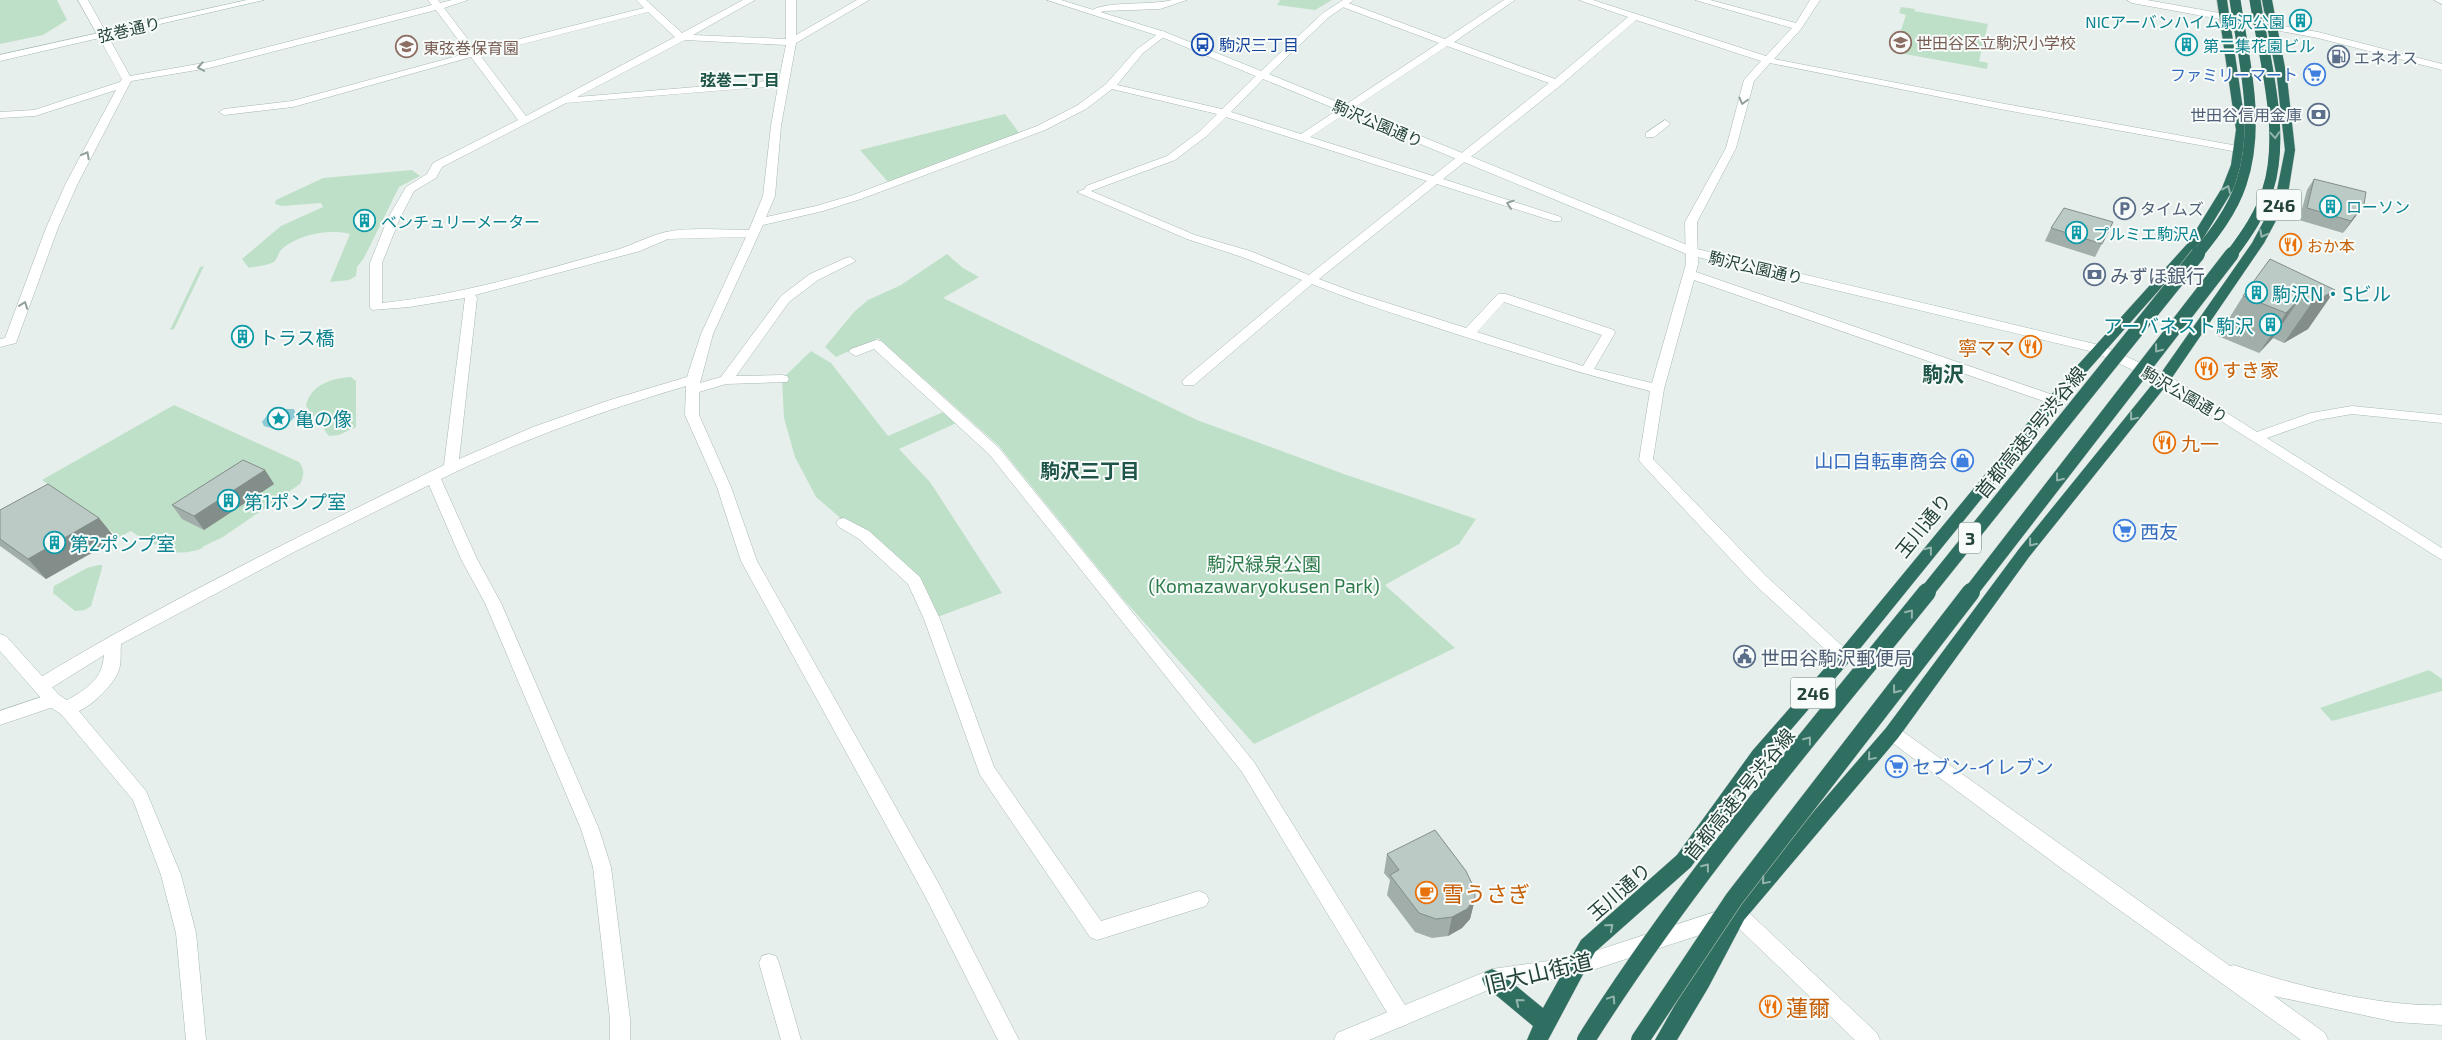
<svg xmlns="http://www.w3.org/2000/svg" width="2442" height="1040" viewBox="0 0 2442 1040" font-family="'Exo 2','Noto Sans JP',sans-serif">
<rect width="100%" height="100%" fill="#e6efeb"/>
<path fill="#bfe0c8" d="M0,0h57l10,20 -24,15 -43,9z
M1280,0h52l-17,10 -38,-5z
M1901,7l14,2 -1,2 74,13 -9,37 9,2 -1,6 -93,-17 12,-37 -7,-2z
M1005,114l15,20 -41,13 -91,35 -28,-32z
M412,170l8,6 -21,11 -35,71 -7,9 -1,9 -7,4 -19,2 20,-48c-21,-5 -49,0 -67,14 -4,3 -5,9 -8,13 -6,5 -19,5 -26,7l-7,-9 39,-33 42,-19 -2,-4 -39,3 -7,-2 1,-4 47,-22z
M947,254l16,14 16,9 -36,21 254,122 147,54 132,45 -17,25 -74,41 70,63 -201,96 -131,-145 -124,-153 -121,-108 -42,19 -11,-10 29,-35 14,-12 33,-15z
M204,266l-30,63 -4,1 30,-63z
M811,351l20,12 57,73 60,-26 13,11 -62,28 31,33 72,111 -70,26 -18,-38 -98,-84 -21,-40 -11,-39 -2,-39z
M351,377l5,4v46l-17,8 -10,1 -23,-30c4,-21 26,-28 45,-29z
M174,405l125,57c6,8 5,13 1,22l-77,53 -21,10 1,1c-18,7 -32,6 -48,-4l-3,1 -21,-14 -12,6 -77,-57z
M99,565h3v3l-11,38 -6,4 -10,1 -22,-18 1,-7 33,-18z
M2429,670l13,9v12l-110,30 -12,-13z"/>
<path fill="#8ec9d4" d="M280,409h14l2,6c-7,11 -21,15 -32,11l-2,-4 7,-9z"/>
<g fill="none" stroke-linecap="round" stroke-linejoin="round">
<defs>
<path id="street" d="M78,0h10l42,76 79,-14 223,-57 -4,-5h10l2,3 12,-3h16l-24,8 32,42 168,-42 -8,-8h10l36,33 61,-33h12l-62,35 93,4v-39h10v35l61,-35h12l-73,43 -15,83 -6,70 -9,21 50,-11 37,-11 184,-69 41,-21 28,-21 31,-35 25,-18 3,1v4l-22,17 -26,32 105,24 37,-36h6v4l-34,35 70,22 138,-91 -99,-37v-4l3,-1 102,38 59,-39h11l-61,42 101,37 73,-62 -49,-17h14l173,56 26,-28 -97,-28h15l86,23 14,-23h10l-19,29 -27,30 226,44 238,43 5,3 -5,3 -238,-43 -230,-46 -16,18 -18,67 -39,74 1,42 -2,8 363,125 2,3 -2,3h-10l-355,-123 -30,109 -11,70 113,117 84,77 2,4 -2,4 -6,2 -6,-2 -84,-77 -113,-121 -2,-3 11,-69c-65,-16 -130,-37 -194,-57 -48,-16 -97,-31 -144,-50l-118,101h-10l-2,-3 2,-3 118,-99 -60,-23 -55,-18 -110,-47 8,-3 1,-3 81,-30 33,-25 17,-17 -105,-25 -26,20 -41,21 -184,69 -38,12 -60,14 -50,109 -13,49 21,-6 60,-81 29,-22 36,-16 4,-1 6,4 -38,19 -29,22 -53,74 46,-1 5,1 2,3 -2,3 -61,2 -27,8v23l32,72 26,74 182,323 80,156h-21l-73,-144 -184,-335 -24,-74 -32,-72 1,-29c-84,25 -166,54 -245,93l36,80 24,44 98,226 12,38 19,152v21h-20v-21l-17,-152 -12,-38 -96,-226 -24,-44 -32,-74 -135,67 -173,92c-1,9 1,20 -3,28 -6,16 -39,48 -57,42l-3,-5 3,-5c22,-14 41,-21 43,-49l-56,35 -6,2 -6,-2 -2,-5 2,-5c131,-80 270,-147 408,-215l21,-167 -56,9 -37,3 -2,-3v-44l18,-45 18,-31 21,-13 6,-11 85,-43 -47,-63 -178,50 -69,8 -5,-3 5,-3 68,-8 176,-48 -32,-43 -227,58 -78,13 -53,102 -20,45 -41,112 -1,3 -16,4v-8l5,-1 41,-110 20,-45 50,-93 -81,26 -35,2v-6l34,-2 86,-28 2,-3zM648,12l27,25 -149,79 -46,-61zM1636,20l125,41 -17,19 -18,68 -41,74 1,42 -34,119 -58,-14 21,-36 -1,-3 -108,-36h-8l-32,34 -110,-35 -37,-14 118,-95 116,37h8v-4l-118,-38 118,-94zM685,40l101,5 -7,35 -202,17zM1447,46l102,37 -116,93 -123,-39zM778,86l-7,40 -8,70 -14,34c-25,0 -59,-3 -83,2 -18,4 -33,13 -50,18 -78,21 -154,45 -234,53v-40l18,-45 14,-27 22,-13 6,-11 124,-64zM1226,117l201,64 -118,94 -59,-24 -55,-16 -104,-44 84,-31 33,-25zM746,237l-45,97 -14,43 -77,23 -77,27 -74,32 18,-161 -2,-3 165,-44 28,-12zM1504,302l98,33 -19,31 -106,-34z
M1172,0h15l-27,9 -56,2 -10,4 -5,-3c15,-12 61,-6 83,-12z
M2127,0h20l78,14 5,3 -5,3 -93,-17z
M2434,0h8v4z
M2272,24l46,8 124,32v6l-124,-32 -49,-9 -2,-2z
M1665,120l5,3 -1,2 -15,12h-8v-4z
M876,340l5,1 118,107 255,314 154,248 3,7 -3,7 -7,3 -7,-3 -152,-252 -253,-318 -115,-105 -18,7 -7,-4 2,-3z
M844,518l25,13 51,46 20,42 54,148 107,154 98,-30 7,3 3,6 -3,6 -109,34 -7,-3 -110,-162 -56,-156 -16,-35 -49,-45 -20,-12 -3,-4 3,-4z
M53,693l6,2 3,5 -3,5 -59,20v-14z
M1892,726l6,2 332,238 4,-1c58,20 146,42 208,40v20l-46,-3 -122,-26 51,37 3,7h-27l-236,-169 -179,-133 -3,-5 3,-5z
M1737,905l7,3 133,125 3,7h-25l-125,-120 -3,-6 3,-6z
M769,954l7,2 3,7 22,77h-20l-22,-77 3,-7z"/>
<path id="secondary" d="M247,0h17l-264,61v-6z
M1047,0h14l104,32 96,39 62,-58 20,-13h11l-25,17 -60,57 428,175 406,97 66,30 88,56 54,-19 41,-7 90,9v8l-90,-9 -34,6 -51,18 175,110v12l-283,-178 -65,-30 -405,-97 -530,-219z
M0,634l6,2 53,59 14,9 73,87 35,84 15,58 10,107h-20l-10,-107 -15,-58 -28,-75 -72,-86 -14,-9 -47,-54z
M1724,909l7,3 3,6 -3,6 -7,3 -147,48 -84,13 -124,52h-35l3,-7 155,-64 85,-12z"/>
<path id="highway" d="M2217,0h10l19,130 -5,35 -7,23 -35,57 -140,158 -209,258 -85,99 -74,107 -96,85 -47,88h-21l6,-14 -48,-40 -3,-7 3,-7 7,-3 7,3 44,36 38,-68 96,-85 76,-105 85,-97 211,-256 139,-154 34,-55 9,-23 5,-35z
M2262,0h10l15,78 8,72 -8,50 -23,43 -95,139 -140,175 -131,181 -154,182 -36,68 -31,52h-22l75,-132 156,-180 133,-179 140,-173 93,-133 23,-43 10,-50 -8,-72z"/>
</defs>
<use href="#street" stroke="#a8b8b2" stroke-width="1"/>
<use href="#secondary" stroke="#a4bbb3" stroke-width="1"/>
<use href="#highway" stroke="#c2cac8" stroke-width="1"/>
<use href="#street" fill="#fff" fill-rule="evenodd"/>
<use href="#secondary" fill="#fff" fill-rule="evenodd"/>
<use href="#highway" fill="#2f6f62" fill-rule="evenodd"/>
<defs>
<path id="highway-bridge-far2" d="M2197,255c17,-21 35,-44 44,-71 20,-59 3,-124 -6,-184
M2231,255c15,-20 30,-41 37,-66 18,-57 -4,-131 -13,-189"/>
<path id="highway-bridge-far1" d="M1926,593l272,-339
M1970,593l262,-339"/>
<path id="highway-bridge" d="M1586,1040c100,-159 223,-302 341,-448
M1640,1040l94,-141 237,-307"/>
</defs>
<use href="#highway-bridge-far2" stroke="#c2cac8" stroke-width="11" stroke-linecap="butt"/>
<use href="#highway-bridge-far1" stroke="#c2cac8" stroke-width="15" stroke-linecap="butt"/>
<use href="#highway-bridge" stroke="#c2cac8" stroke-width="19" stroke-linecap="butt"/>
<use href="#highway-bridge-far2" stroke="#2f6f62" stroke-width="11"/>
<use href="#highway-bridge-far1" stroke="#2f6f62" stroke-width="14"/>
<use href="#highway-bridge" stroke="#2f6f62" stroke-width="18"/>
</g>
<path fill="#a1aea9" d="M2314,179l42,37 -13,17 -44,-13 8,-30z
M2113,222l-18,35 -50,-16 6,-13z
M2335,290l-27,39 -24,14 -11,-5 -14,15 -41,-17 25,-40z
M265,470l9,14 -70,46 -22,-11 -10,-14z
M0,510l99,8 17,21 -70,40 -46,-33z
M1387,854l88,45 -5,20 -8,9 -14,8 -16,2 -17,-6 -28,-37 3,-15 -6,-7z"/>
<path fill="#838d89" d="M2364,204l-8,12 -13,17 8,-12z
M2335,290l-27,39 -24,14 27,-39z
M2300,298l-27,40 -14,15 27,-40z
M265,470l9,14 -70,46 -10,-14z
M99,518l17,21 -70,40 -18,-20z
M1475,899l-5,20 -8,9 -14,8 4,-19z"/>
<path fill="#bbcac4" stroke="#838d89" d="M2314,179l52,13 -2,12 -13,17 -44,-13z
M2064,208l49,14 -11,22 -51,-16z
M2270,259l65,31 -24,14 -11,-6 -14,15 -43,-17z
M243,460l22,10 -71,46 -22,-11z
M48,484l51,34 -71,41 -28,-20v-29z
M1435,830l31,41 9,19v9l-8,10 -15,8 -16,2 -17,-6 -29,-38 9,-5 -12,-16z"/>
<defs><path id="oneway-chevron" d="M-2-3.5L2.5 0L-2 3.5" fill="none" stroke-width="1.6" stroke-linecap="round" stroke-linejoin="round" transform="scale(1.25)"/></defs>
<g stroke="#92a09c">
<use href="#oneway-chevron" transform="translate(201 67) rotate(170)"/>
<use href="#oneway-chevron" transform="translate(1743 101) rotate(105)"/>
<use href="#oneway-chevron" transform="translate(86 155) rotate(-62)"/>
<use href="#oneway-chevron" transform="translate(1510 204) rotate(-162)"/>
<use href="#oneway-chevron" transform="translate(24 305) rotate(-70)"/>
</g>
<g stroke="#93b5ae">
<use href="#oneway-chevron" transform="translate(2275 135) rotate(86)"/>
<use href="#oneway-chevron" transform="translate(2227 189) rotate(-66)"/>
<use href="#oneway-chevron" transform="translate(2263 234) rotate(118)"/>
<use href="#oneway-chevron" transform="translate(2158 349) rotate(128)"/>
<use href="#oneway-chevron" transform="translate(2133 417) rotate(129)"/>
<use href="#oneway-chevron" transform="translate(2059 478) rotate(128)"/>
<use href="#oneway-chevron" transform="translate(2032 543) rotate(129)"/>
<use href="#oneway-chevron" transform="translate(1929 550) rotate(-51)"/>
<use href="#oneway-chevron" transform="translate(1910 613) rotate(-51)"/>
<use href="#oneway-chevron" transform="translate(1896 690) rotate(128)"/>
<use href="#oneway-chevron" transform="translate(1808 740) rotate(-51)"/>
<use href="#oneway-chevron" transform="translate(1871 757) rotate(130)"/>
<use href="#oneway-chevron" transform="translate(1706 867) rotate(-52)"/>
<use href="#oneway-chevron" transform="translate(1765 881) rotate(130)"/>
<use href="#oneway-chevron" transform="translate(1610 927) rotate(-41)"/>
<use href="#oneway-chevron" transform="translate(1612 999) rotate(-56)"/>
<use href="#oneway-chevron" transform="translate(1519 1002) rotate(-141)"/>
</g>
<defs>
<symbol id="building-ring" viewBox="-11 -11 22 22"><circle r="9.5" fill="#f7fbf9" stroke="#0f9aa8" stroke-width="1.5"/><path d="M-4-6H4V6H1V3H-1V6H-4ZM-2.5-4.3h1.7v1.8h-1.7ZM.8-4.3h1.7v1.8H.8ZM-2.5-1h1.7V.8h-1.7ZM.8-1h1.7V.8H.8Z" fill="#0f9aa8"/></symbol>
<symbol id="school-ring" viewBox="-11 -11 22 22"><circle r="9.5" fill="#f7fbf9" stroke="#8d6e63" stroke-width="1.5"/><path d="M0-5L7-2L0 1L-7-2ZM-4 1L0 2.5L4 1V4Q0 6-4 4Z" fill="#8d6e63"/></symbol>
<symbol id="bus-ring" viewBox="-11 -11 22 22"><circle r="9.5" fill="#f7fbf9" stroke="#1a4fb4" stroke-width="1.5"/><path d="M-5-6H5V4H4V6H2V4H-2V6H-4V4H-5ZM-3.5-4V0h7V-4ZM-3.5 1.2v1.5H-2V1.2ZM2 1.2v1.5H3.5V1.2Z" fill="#1a4fb4"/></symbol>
<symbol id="fuel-ring" viewBox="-11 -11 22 22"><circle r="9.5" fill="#f7fbf9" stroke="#5c6f8a" stroke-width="1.5"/><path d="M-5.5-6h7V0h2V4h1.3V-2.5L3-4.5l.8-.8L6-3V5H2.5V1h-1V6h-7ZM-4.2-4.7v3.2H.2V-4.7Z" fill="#5c6f8a"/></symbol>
<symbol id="supermarket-ring" viewBox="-11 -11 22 22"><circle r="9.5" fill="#f7fbf9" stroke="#3f7fe0" stroke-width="1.5"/><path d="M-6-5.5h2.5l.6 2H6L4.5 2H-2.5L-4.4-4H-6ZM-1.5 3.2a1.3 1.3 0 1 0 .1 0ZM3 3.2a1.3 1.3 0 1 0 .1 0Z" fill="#3f7fe0"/></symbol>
<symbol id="bank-ring" viewBox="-11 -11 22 22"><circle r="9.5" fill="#f7fbf9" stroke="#5c6f8a" stroke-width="1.5"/><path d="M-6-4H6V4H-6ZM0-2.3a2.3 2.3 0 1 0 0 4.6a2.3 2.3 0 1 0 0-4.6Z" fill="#5c6f8a"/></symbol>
<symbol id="parking-ring" viewBox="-11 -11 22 22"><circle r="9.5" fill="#f7fbf9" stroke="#5c6f8a" stroke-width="1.5"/><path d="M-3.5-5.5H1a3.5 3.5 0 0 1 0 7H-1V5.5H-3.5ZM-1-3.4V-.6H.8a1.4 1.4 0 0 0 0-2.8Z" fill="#5c6f8a"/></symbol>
<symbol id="restaurant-ring" viewBox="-11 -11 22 22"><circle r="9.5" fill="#f7fbf9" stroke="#e8710a" stroke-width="1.5"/><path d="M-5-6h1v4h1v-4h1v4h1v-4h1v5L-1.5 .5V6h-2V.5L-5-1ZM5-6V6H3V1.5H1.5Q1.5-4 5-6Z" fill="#e8710a"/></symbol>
<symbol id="sight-ring" viewBox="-11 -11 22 22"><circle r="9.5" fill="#f7fbf9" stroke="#0f9aa8" stroke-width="1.5"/><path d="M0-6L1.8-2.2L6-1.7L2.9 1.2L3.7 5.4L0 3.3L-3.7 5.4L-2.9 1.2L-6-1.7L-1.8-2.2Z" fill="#0f9aa8"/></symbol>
<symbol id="shop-ring" viewBox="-11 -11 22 22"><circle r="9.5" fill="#f7fbf9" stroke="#3f7fe0" stroke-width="1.5"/><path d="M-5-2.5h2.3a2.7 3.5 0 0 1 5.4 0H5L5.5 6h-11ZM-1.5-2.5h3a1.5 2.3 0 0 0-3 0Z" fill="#3f7fe0"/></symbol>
<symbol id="civic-ring" viewBox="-11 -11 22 22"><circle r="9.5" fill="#f7fbf9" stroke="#5c6f8a" stroke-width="1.5"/><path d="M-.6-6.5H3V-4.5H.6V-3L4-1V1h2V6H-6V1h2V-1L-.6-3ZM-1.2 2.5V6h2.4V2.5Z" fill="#5c6f8a"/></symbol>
<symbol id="cafe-ring" viewBox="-11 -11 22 22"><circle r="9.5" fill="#f7fbf9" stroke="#e8710a" stroke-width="1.5"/><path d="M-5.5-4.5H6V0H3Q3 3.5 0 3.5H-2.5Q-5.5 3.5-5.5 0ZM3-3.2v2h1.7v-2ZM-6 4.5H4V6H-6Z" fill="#e8710a"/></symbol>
</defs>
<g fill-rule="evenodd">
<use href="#building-ring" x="2288" y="8" width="25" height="25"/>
<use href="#school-ring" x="1888" y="30" width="25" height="25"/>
<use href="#bus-ring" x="1190" y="32" width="25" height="25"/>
<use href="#building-ring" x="2174" y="32" width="25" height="25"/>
<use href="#school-ring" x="394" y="34" width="25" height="25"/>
<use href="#fuel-ring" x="2326" y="44" width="25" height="25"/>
<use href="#supermarket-ring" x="2302" y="62" width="25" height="25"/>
<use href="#bank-ring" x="2306" y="102" width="25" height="25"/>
<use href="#building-ring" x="2318" y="194" width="25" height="25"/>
<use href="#parking-ring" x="2112" y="196" width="25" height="25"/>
<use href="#building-ring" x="352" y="208" width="25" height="25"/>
<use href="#building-ring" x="2064" y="220" width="25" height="25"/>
<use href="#restaurant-ring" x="2278" y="232" width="25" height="25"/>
<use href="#bank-ring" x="2082" y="262" width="25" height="25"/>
<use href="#building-ring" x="2244" y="280" width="25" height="25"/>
<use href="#building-ring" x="2258" y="312" width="25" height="25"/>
<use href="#building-ring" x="230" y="324" width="25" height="25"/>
<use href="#restaurant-ring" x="2018" y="334" width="25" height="25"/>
<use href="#restaurant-ring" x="2194" y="356" width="25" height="25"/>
<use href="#sight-ring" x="266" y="406" width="25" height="25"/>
<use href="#restaurant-ring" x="2152" y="430" width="25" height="25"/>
<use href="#shop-ring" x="1950" y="448" width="25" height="25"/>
<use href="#building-ring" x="216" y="488" width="25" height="25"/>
<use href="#supermarket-ring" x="2112" y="518" width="25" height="25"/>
<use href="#building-ring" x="42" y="530" width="25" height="25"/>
<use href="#civic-ring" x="1732" y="644" width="25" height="25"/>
<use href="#supermarket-ring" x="1884" y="754" width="25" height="25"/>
<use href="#cafe-ring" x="1414" y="880" width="25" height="25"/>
<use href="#restaurant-ring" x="1758" y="994" width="25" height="25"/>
</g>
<g text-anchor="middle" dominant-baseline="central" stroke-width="4" stroke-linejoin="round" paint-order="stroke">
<g font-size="16" fill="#0d838f" stroke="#f7fbf9" text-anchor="start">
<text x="2285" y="21" text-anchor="end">NICアーバンハイム駒沢公園</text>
<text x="2203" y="45">第二集花園ビル</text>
<text x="2346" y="206">ローソン</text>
<text x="381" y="221">ベンチュリーメーター</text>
<text x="2093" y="233">プルミエ駒沢A</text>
</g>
<g font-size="16" fill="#24423a" stroke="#f7fbf9">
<text transform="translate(129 29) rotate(-13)">弦巻通り</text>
<text transform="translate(1378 123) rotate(23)">駒沢公園通り</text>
<text transform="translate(1756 267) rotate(13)">駒沢公園通り</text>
<text transform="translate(2185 394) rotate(30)">駒沢公園通り</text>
</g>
<g font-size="16" fill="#785e54" stroke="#f7fbf9" text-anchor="start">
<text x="1916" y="42">世田谷区立駒沢小学校</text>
<text x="423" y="47">東弦巻保育園</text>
</g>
<g font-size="16" fill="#164399" stroke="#f7fbf9" text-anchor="start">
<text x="1219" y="44">駒沢三丁目</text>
</g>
<g font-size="16" fill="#4e5e75" stroke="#f7fbf9" text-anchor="start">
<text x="2354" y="57">エネオス</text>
<text x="2302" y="114" text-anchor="end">世田谷信用金庫</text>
<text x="2140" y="208">タイムズ</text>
</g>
<g font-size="16" fill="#366cbe" stroke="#f7fbf9" text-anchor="end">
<text x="2298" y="74">ファミリーマート</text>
</g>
<g font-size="16" font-weight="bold" fill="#1f5548" stroke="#f7fbf9">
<text x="740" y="79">弦巻二丁目</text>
</g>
<g font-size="16" fill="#c56008" stroke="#f7fbf9" text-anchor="start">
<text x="2307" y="245">おか本</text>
</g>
<g fill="#f7fbf9" stroke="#637a73" stroke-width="1">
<rect x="2256.5" y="189.5" width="45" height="31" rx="4"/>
<rect x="1959" y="522.5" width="22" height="31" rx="4"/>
<rect x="1790.5" y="677.5" width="45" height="31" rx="4"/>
</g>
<g font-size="18" font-weight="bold" fill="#24423a">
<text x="2279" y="205">246</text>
<text x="1970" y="538">3</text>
<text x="1813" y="693">246</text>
</g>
<g font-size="19" fill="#4e5e75" stroke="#f7fbf9" text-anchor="start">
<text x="2110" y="275">みずほ銀行</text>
<text x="1761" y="657">世田谷駒沢郵便局</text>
</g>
<g font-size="19" fill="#0d838f" stroke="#f7fbf9" text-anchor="start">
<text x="2272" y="293">駒沢N・Sビル</text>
<text x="2254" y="325" text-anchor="end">アーバネスト駒沢</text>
<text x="259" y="337">トラス橋</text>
<text x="295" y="418">亀の像</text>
<text x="244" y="501">第1ポンプ室</text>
<text x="70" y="543">第2ポンプ室</text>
</g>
<g font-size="19" fill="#c56008" stroke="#f7fbf9" text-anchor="start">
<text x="2015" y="347" text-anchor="end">寧ママ</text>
<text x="2222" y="369">すき家</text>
<text x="2181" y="443">九一</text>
</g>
<g font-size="19" fill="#24423a" stroke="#f7fbf9">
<text transform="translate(2030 432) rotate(-51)">首都高速3号渋谷線</text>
<text transform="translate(1923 525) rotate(-51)">玉川通り</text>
<text transform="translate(1739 794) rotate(-51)">首都高速3号渋谷線</text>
<text transform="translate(1619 891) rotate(-41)">玉川通り</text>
</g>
<g font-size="19" fill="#366cbe" stroke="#f7fbf9" text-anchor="start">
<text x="1947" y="460" text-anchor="end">山口自転車商会</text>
<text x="2140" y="531">西友</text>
<text x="1912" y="766">セブン-イレブン</text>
</g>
<g font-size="19" fill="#2d7a4b" stroke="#f7fbf9">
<text x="1264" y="563">駒沢緑泉公園<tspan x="1264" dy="22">(Komazawaryokusen Park)</tspan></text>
</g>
<g font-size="20" font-weight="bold" fill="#1f5548" stroke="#f7fbf9">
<text x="1090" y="470">駒沢三丁目</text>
</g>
<g font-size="21" font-weight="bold" fill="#1f5548" stroke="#f7fbf9">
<text x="1943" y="373">駒沢</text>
</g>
<g font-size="22" fill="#c56008" stroke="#f7fbf9" text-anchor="start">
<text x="1442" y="893">雪うさぎ</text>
<text x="1786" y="1007">蓮爾</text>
</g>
<g font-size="22" fill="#24423a" stroke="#f7fbf9">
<text transform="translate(1538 972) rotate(-13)">旧大山街道</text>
</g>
</g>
</svg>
